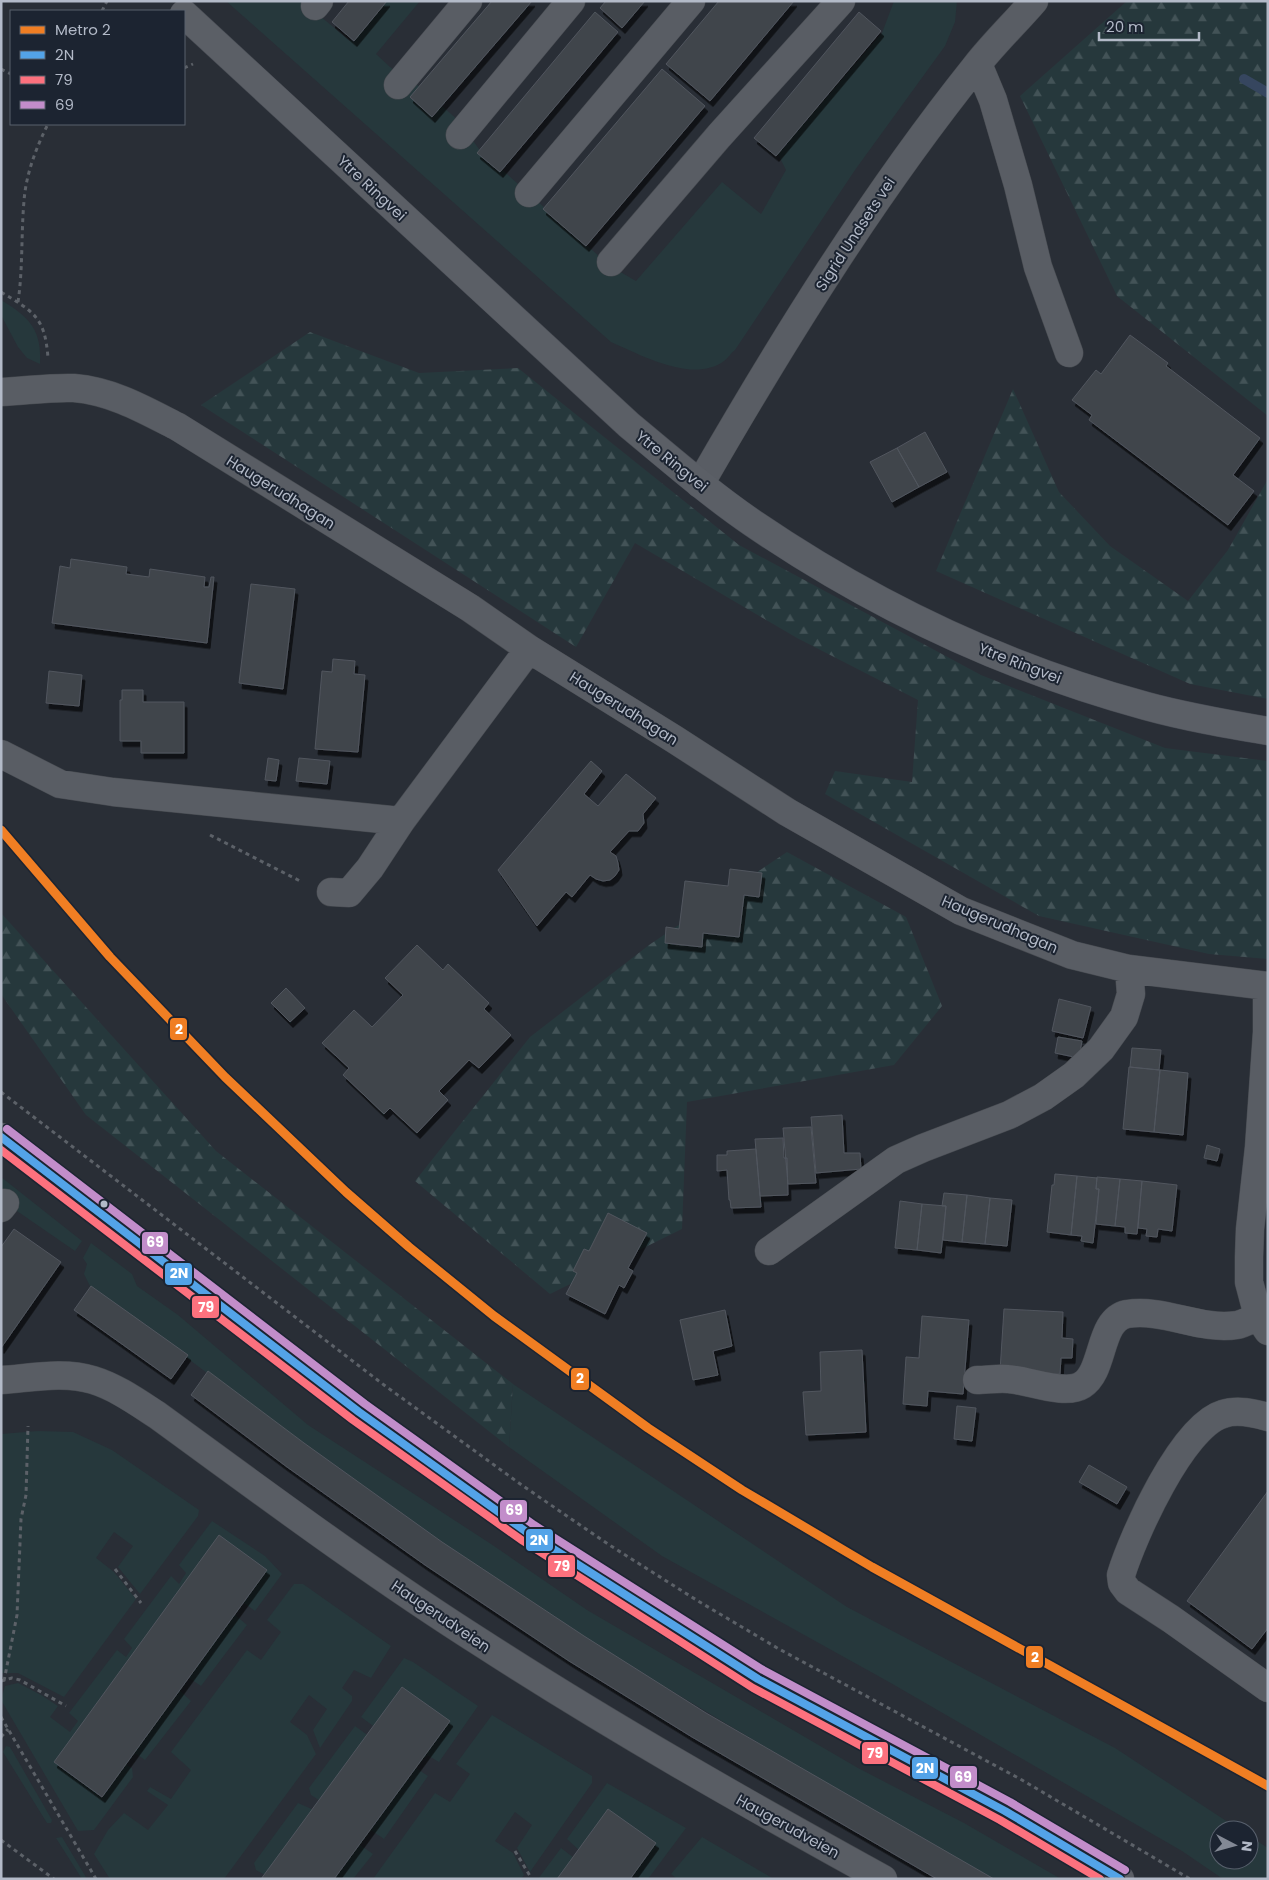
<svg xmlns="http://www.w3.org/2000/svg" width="1269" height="1880" viewBox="0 0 1269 1880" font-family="Poppins,sans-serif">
<defs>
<pattern id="forest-firs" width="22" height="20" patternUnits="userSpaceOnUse" patternTransform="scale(1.25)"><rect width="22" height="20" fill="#26383c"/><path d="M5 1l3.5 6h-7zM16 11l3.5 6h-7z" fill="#435357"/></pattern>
<filter id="shadow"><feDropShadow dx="3" dy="5.5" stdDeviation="0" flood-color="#0009"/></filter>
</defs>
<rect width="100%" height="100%" fill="#292e36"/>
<path fill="#26383c" d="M226,1h76l48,40 34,-40h36l-44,53 14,13 30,20 38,33 21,29 131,117 26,15 86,-99 39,32 25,-44 -8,-16 104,-121 12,-32h63l-2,21 -10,24 -90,124 -120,180c-4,3 -7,8 -11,11 -31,23 -83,-6 -113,-19z
M1,300c28,17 41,29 39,64l-13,-6 -9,-11 -17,-32z
M1,1177l81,64 -7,10 -74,-51z
M91,1243l41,31 5,12 41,29 130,110 183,119 96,66 271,158 106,55 97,56h-71l-113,-65 -295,-177 -140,-94 -142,-99 -114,-87 -95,-69 -7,-14 3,-10 -4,-6z
M513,1384l334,223 268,141 125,82h-21v30h30v-24l19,12v31h-45l-41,-28 -293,-169 -227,-126 -153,-109z
M38,1431l35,1 39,18 87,60 -1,6 -58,78 -22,-27 15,-21 -19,-14 -18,26 18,14 22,27 -72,98 -46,-24h-17v-239z
M212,1521l53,35 17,18 -27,37 -11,-8 -9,12 12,10 -46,61 -12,-8 -9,13 11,10 -46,59 -10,-7 -9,12 6,3 1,9 -39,53 -16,1 -77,-131 4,-14 13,-3 23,12 17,11 -8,11 20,15 8,-11 -9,-8 48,-63 9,7 6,-9 -8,-9 47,-63 8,8 7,-11 -7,-8z
M294,1584h9l88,62 -20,32 -17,-8 -12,18 10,8v5l-32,47 -7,-18 14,-21 -18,-14 -19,27 17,13 9,19 -92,125h-114l-16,-25 14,-24 16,-17 24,17 20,-25 -21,-14 3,-4 21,12 20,-29 -20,-18 76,-102 14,10 20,-28 -14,-12z
M404,1658l9,4 65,44 -39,56 -12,-7 -11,13 12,8 -44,63 -13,-9 -11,15 13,9 -20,25h-87l1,-3 -11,-6 -2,-7 44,-60 18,8 6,-9 -11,-7 -2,-7 46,-62 15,11 6,-9 -15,-11z
M492,1715l100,61v7l-62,89 -13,-24 15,-23 -17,-13 -20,29 18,12 11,22 -3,4h-148l62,-86 15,9 20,-28 -14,-10z
M6,1746l4,1 42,73 -1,3h-4l-44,-71z
M607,1783l79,45 -38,51h-10l-7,-4 -3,4h-90l23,-31 13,10 6,-7 -13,-12z
M62,1837l25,42h-5l-26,-41z
M702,1837l72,42h-97l-6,-5z"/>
<path fill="url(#forest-firs)" d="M1127,1h141v415l-151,-120 -97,-200z
M310,332l109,41 99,-5 221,177 242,130 184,73 103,13v198l-59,-5 -170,-38 -214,-122 10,-23 77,11 6,-82 -121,-62 -162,-95 -59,104 -375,-242z
M1013,389l46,103 51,54 78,55 40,-51 40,-71v220l-78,-15 -254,-113z
M787,852l119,65 36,89 -48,59 -207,37 -5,127 -132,65 -135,-113 115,-144 119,-92z
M1,913l215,238 297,233 -4,63 -423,-332 -85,-121z"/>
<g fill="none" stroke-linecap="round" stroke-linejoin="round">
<path stroke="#36465f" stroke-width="10" d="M1244,79l24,14"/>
</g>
<path fill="#40444c" stroke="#51565e" filter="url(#shadow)" d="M349,1h38l-33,40 -22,-19z
M492,1h40l-100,116 -22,-20z
M606,1h39l-23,27 -22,-20z
M719,1h75l-84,100 -44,-37z
M595,12l23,20 -118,140 -23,-19z
M859,12l22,19 -105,125 -22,-18z
M662,69l43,37 -119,140 -43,-37z
M1130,335l38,28 -2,3 94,72 -27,37 21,16 -26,34 -139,-105 3,-5 -20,-15 24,-30 5,4z
M925,432l22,40 -28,15 -22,-39z
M897,448l22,39 -27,15 -22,-40z
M71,559l56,8 -1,7 23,3 1,-8 55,8 -1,10h5l2,-10h3l-7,66 -155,-20 8,-57 10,2z
M251,584l44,5 -12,100 -44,-6z
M333,659l22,2 -1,13 11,1 -7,77 -43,-3 7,-78 10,1z
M49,671l33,4 -3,31 -33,-3z
M122,690h21v12h41v51h-43v-12h-21v-41h2z
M268,758l11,2 -3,21 -11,-1z
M299,758l31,3 -3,23 -31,-3z
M591,761l11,10 -18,23 14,12 28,-32 30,24 -13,16 1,9 -6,8h-9l-19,21 6,4 2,7 1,7 -4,6 -5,4 -7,1 -7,-2 -6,-4 -18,22 -6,-5 -29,34 -39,-56z
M730,869l32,4 -3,24 -15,-2 -5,42 -36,-4 -1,14 -37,-4 1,-16 13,2 6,-48 43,5z
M417,945l26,25 5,-6 41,39 -5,6 27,26 -32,33 -10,-8 -30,31 9,9 -31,33 -27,-25 -6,6 -41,-39 6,-7 -27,-25 32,-33 18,17 31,-32 -18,-17z
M286,988l19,20 -15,14 -19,-19z
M1059,999l32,8 -8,31 -31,-7z
M1058,1037l24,4 -3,17 -24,-5z
M1132,1048l29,2 -2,20 -29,-3z
M1129,1067l31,3 -6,62 -31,-3z
M1160,1070l28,3 -5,62 -29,-3z
M842,1115l2,38h16l1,16 -45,4 -5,-56z
M811,1127l5,56 -28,1 -5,-56z
M783,1138l1,20h3l1,37 -28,1 -5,-57z
M1207,1145l13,4 -3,12 -13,-3z
M756,1149l5,58 -30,1 -1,-8h-1l-2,-30 -10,1v-16h10v-4z
M1055,1174l22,2 -6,59 -24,-3 5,-47h2z
M1077,1176l20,2 -1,11h3l-6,54 -12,-2 1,-5 -11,-1z
M1097,1177l23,2 -5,47 -19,-2 3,-35h-3z
M1120,1179l22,2 -5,53 -12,-1v-6l-10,-1z
M1142,1181l35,4 -5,46 -14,-2 -1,8 -11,-1 1,-7 -9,-1z
M944,1193l23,2 -5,47 -19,-2 3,-34h-4z
M967,1195l23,3 -5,46 -23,-2z
M990,1198l22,2 -5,46 -22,-2z
M900,1201l22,3 -5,46 -22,-2z
M922,1204l24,2 -5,47 -24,-3z
M608,1213l39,20 -19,35 5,3 -9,17 -5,-3 -14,29 -39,-20 11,-21 -4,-2 11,-22 5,2z
M14,1229l47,33 -60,86v-101z
M91,1286l97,69 -17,24 -97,-69z
M1004,1309l59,3 -1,26 11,1 -1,19h-11l-1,16 -60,-3z
M725,1310l7,36 -19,5 5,24 -25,5 -13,-60z
M922,1316l47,4 -6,74 -35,-3 -1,15 -24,-2 3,-47 13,1z
M862,1350l4,82 -60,3 -3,-43 18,-1 -1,-39z
M208,1371l96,72 138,99 142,94 122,77 288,166h-57l-245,-142 -123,-76 -144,-96 -138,-98 -96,-72z
M957,1406l19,2 -4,33 -18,-2z
M1089,1465l38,22 -10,17 -38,-22z
M1268,1491v137l-16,21 -65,-48z
M219,1535l48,35 -165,227 -48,-35z
M402,1687l48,34 -116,158h-73z
M608,1809l48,34 -26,36h-73z"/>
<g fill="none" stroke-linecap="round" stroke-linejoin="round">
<defs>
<path id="minor" d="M315,6l4,-5
M978,64l15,36 25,85 20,82 31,86
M398,85l70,-84
M460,135l111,-134
M529,193l162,-192
M611,262l108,-126 122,-135
M1,392c24,-1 49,-5 73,-4 38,3 71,22 104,39l292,181 59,41 145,90 113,73 174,99 111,44 57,14 139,17
M700,484c83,-144 172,-288 276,-418 18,-23 39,-43 58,-65
M1,754l59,30 53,8 288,29
M331,892l18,1 21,-25 31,-47 128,-172
M1267,986v46l-8,115 -9,82 -1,28v25l9,34 10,15
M1,1208l4,-5
M769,1251l127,-91 27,-12 86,-33 34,-18 31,-22 27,-26 23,-32 7,-23 -2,-25
M1,1380c30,-2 63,-9 92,0 23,7 44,22 64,35 107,78 214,158 326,229 130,84 264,160 400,235
M977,1380c10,0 21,-2 31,-1 20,1 57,17 74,6 23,-14 16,-65 45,-71 37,-6 73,17 110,11 7,-1 14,-6 21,-9
M1268,1417c-14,-4 -31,-8 -45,-3 -41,12 -90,122 -102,161l1,8 6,8 43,28 97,69"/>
<path id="major" d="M184,14l445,411c41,34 81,69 125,99 119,81 252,144 392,182 40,11 81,18 122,25
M1,1137l358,275 169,121 168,108 62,38 247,132 115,68"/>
</defs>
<use href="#minor" stroke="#45494f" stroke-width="29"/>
<use href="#major" stroke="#474b53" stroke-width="29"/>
<path stroke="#5c6168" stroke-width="3" stroke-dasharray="4 4" stroke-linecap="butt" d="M102,11l5,-10
M184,68l9,-4
M1,69l10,5
M1,292c33,20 44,25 47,66
M18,302c5,-33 3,-67 6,-101 2,-27 12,-53 24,-77
M210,835l92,47
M1,1092l383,293 139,101 88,60 87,55 81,48 243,131 168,99
M115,1569l26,34
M1,1681l11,-3 8,2 46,26
M4,1681l13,-66 4,-96 5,-24 2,-69
M1,1717l95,162
M1,1737l7,-8
M1,1840l53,39
M515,1851l15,25"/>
<use href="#minor" stroke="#595d64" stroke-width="28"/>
<use href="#major" stroke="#5b5f66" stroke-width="28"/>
<defs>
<path id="bus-1" d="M1,1137l358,275 169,121 230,146 247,132 115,68"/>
<path id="bus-2" d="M1,1150l352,270 170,121 230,147 247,132 100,59"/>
<path id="bus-3" d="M7,1129l358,275 169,121 229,145 247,132 115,68"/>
</defs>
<use href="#bus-1" stroke="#1c2431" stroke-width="11"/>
<use href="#bus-2" stroke="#1c2431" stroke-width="11"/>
<use href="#bus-3" stroke="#1c2431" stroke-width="11"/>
<use href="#bus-1" stroke="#53a3e8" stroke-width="8"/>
<use href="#bus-2" stroke="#fc717e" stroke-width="8"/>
<use href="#bus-3" stroke="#c28dca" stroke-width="8"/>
<defs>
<path id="metro-1" d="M1,830l109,127 115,120 121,115 63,55 85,69 154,112 94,62 130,77 396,219"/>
</defs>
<use href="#metro-1" stroke="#1c2431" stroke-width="12"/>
<use href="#metro-1" stroke="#f07e23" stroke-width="9"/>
</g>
<circle fill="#b3bac8" stroke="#1c2431" stroke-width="2" cx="104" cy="1204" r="4.5"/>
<g text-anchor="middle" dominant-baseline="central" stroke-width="4" stroke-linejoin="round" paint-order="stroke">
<g font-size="15" fill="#b3bac8" stroke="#1c2431">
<text transform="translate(372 188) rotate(43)">Ytre Ringvei</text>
<text transform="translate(855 234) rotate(-57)">Sigrid Undsets vei</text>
<text transform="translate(672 461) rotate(39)">Ytre Ringvei</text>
<text transform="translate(281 492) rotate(32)">Haugerudhagan</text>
<text transform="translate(1020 663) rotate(21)">Ytre Ringvei</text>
<text transform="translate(624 708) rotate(32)">Haugerudhagan</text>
<text transform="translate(1000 924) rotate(23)">Haugerudhagan</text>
<text transform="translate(441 1616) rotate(34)">Haugerudveien</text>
<text transform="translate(788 1826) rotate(29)">Haugerudveien</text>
</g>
</g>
<g stroke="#1c2431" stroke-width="2">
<rect x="169" y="1017" width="19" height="24" rx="5" fill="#f07e23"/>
<rect x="141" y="1231" width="28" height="24" rx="5" fill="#c28dca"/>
<rect x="164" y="1262" width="29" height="24" rx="5" fill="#53a3e8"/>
<rect x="191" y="1295" width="29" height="24" rx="5" fill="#fc717e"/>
<rect x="570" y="1367" width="20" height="24" rx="5" fill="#f07e23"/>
<rect x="499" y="1499" width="29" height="24" rx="5" fill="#c28dca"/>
<rect x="525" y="1528" width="29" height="24" rx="5" fill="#53a3e8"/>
<rect x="547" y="1554" width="29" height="24" rx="5" fill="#fc717e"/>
<rect x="1025" y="1645" width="19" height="24" rx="5" fill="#f07e23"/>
<rect x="861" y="1741" width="28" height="24" rx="5" fill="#fc717e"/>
<rect x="911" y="1756" width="28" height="24" rx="5" fill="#53a3e8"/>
<rect x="949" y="1765" width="29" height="24" rx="5" fill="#c28dca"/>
</g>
<g font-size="14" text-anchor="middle" font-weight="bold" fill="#fff">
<text x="179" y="1034">2</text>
<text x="155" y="1247">69</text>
<text x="179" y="1278">2N</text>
<text x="206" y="1312">79</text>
<text x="580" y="1383">2</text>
<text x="514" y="1515">69</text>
<text x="539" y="1545">2N</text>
<text x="562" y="1571">79</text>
<text x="1035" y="1662">2</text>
<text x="875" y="1758">79</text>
<text x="925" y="1773">2N</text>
<text x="963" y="1782">69</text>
</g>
<rect width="1269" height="1880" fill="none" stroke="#b3bac8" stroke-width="5"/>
<rect x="10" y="10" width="175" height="115" fill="#1c2431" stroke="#58606d"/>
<rect x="20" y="26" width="25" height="8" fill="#f07e23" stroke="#58606d"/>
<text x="55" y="35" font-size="15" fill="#b3bac8">Metro 2</text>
<rect x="20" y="51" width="25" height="8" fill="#53a3e8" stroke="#58606d"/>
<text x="55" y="60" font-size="15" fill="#b3bac8">2N</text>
<rect x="20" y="76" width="25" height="8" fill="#fc717e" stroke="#58606d"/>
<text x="55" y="85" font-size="15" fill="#b3bac8">79</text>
<rect x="20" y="101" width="25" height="8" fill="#c28dca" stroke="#58606d"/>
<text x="55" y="110" font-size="15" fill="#b3bac8">69</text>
<g transform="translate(1234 1845) rotate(96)"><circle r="24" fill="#1c2431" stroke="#58606d"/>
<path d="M0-4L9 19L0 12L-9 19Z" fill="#838995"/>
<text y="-8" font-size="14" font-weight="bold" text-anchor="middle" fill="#b3bac8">N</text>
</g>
<path d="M1099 32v8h100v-8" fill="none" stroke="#b3bac8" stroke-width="2.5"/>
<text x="1106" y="32" font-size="15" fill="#b3bac8" stroke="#1c2431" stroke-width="4" paint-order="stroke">20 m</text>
</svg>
